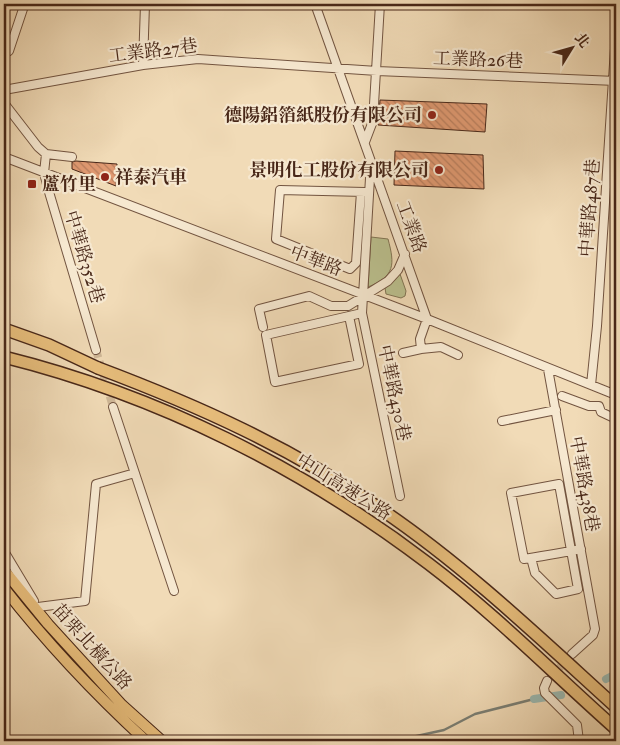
<svg xmlns="http://www.w3.org/2000/svg" width="620" height="745" viewBox="0 0 620 745" font-family="'IM FELL Double Pica','Noto Serif TC',serif">
<defs>
<pattern id="building-back-hatch" width="6" height="6" patternUnits="userSpaceOnUse" patternTransform="scale(1.25)"><rect width="6" height="6" fill="#e09971"/><path d="M-1 5l2 2M0 0l6 6M5-1l2 2" fill="none" stroke="#b87d5c"/></pattern>
</defs>
<rect width="100%" height="100%" fill="#f1dbb7"/>
<filter id="stains"><feTurbulence type="fractalNoise" baseFrequency=".004" numOctaves="4"/><feColorMatrix values="0 0 0 0 .2 0 0 0 0 .09 0 0 0 0 .02 0 0 0 .5 -.17"/></filter>
<radialGradient id="worn" r=".72"><stop offset=".6" stop-color="#630" stop-opacity="0"/><stop offset="1" stop-color="#630" stop-opacity=".3"/></radialGradient>
<path fill="#bbc08e" stroke="#827453" d="M371,237l17,2c7,26 7,37 -20,48z
M400,274l6,17 -1,5 -4,2 -15,-4 -1,-6z"/>
<g fill="none" stroke-linecap="round" stroke-linejoin="round">
<path stroke="#7a7f75" stroke-width="2.5" d="M394,741l50,-11 31,-16 59,-15"/>
<path stroke="#9bbab3" stroke-width="8" d="M606,679l10,-5
M534,699l27,-4"/>
</g>
<path fill="url(#building-back-hatch)" stroke="#482718" d="M380,100l107,4 -2,28 -107,-7z
M395,151l88,4 1,34 -90,-4z
M76,161l41,3 -1,22 -44,-17v-7z"/>
<g fill="none" stroke-linecap="round" stroke-linejoin="round">
<path stroke="#cfb797" stroke-width="8" stroke-dasharray="8 4" stroke-linecap="butt" d="M96,350l17,57
M547,681l21,-22"/>
<defs>
<path id="minor" d="M315,4l112,315 -7,20 1,10 -18,4
M4,54l5,-3 15,-45 -1,-2
M143,65l2,-61
M4,90l139,-25 55,-6 179,12 239,10
M4,103l34,44 8,7 -2,19 5,19 47,158
M365,142l8,-21 7,-117
M46,154l26,3
M4,157l423,162 189,76
M376,173l-6,5 -8,135 38,183
M361,192l-5,71 -6,6 -74,-30 4,-49 85,2h4
M349,316l10,48 -84,18 -9,-47 83,-19 13,-3
M263,327l-4,-18 50,-13 22,10h17l40,-25 10,-11 7,-16
M421,349l20,-2 17,8
M548,369l47,260 -2,6 -21,19
M591,385l6,-59 19,-293
M562,396l27,10h10l2,6 15,7
M113,407l61,184
M502,421l54,-11
M4,551l30,50
M531,558l4,15 21,21 22,-5 -19,-105 -48,9 13,66c19,-3 38,-6 57,-10
M38,607l47,-6 11,-117 39,-11
M547,681l-3,7 1,5 32,32 2,16"/>
<path id="major" d="M4,570l44,54 74,81 40,36
M4,588c42,54 91,106 142,153"/>
<path id="highway" d="M4,329l45,16 49,23"/>
</defs>
<use href="#minor" stroke="#725440" stroke-width="10"/>
<use href="#major" stroke="#482718" stroke-width="12"/>
<use href="#highway" stroke="#482718" stroke-width="14"/>
<use href="#minor" stroke="#f6e8d0" stroke-width="8"/>
<use href="#major" stroke="#e8be7c" stroke-width="10"/>
<use href="#highway" stroke="#e8be7c" stroke-width="11"/>
<defs>
<path id="highway-bridge" d="M4,357c153,38 299,111 425,207 66,50 125,110 187,165
M98,368c101,38 194,80 284,142 84,57 159,129 234,197"/>
</defs>
<use href="#highway-bridge" stroke="#482718" stroke-width="14" stroke-linecap="butt"/>
<use href="#highway-bridge" stroke="#e8be7c" stroke-width="11"/>
</g>
<g fill="#8f2418" stroke="#f6e8d0" stroke-width="2">
<circle cx="432" cy="115" r="5"/>
<circle cx="439" cy="170" r="5"/>
<circle cx="105" cy="177" r="5"/>
<rect x="27" y="179" width="10" height="10" rx="2.5"/>
</g>
<g text-anchor="middle" dominant-baseline="central" stroke-width="4.5" stroke-linejoin="round" paint-order="stroke">
<g font-size="18" fill="#482718" stroke="#f6e8d0">
<text transform="translate(153 51) rotate(-7)">工業路27巷</text>
<text transform="translate(478 60) rotate(2)">工業路26巷</text>
<text transform="translate(590 208) rotate(-86)">中華路487巷</text>
<text transform="translate(411 227) rotate(70)">工業路</text>
<text transform="translate(84 257) rotate(73)">中華路352巷</text>
<text transform="translate(316 261) rotate(21)">中華路</text>
<text transform="translate(394 393) rotate(78)">中華路430巷</text>
<text transform="translate(584 484) rotate(80)">中華路438巷</text>
<text transform="translate(344 487) rotate(32)">中山高速公路</text>
<text transform="translate(92 647) rotate(48)">苗栗北橫公路</text>
</g>
<g font-size="18" font-weight="bold" fill="#482718" stroke="#f6e8d0" text-anchor="end">
<text x="422" y="115">德陽鋁箔紙股份有限公司</text>
<text x="429" y="170">景明化工股份有限公司</text>
<text x="115" y="177" text-anchor="start">祥泰汽車</text>
<text x="42" y="184" text-anchor="start">蘆竹里</text>
</g>
</g>
<rect width="620" height="745" fill="none" stroke="#f1dbb7" stroke-width="20"/>
<rect x="5" y="5" width="610" height="735" fill="none" stroke="#482718" stroke-width="2.5"/>
<rect x="10" y="10" width="600" height="725" fill="none" stroke="#482718"/>
<g transform="translate(572 48) rotate(53)" stroke="#f6e8d0" stroke-width="4" paint-order="stroke">
<path d="M0-4L9 19L0 12L-9 19Z" fill="#482718"/>
<text y="-8" font-size="14" font-weight="bold" text-anchor="middle" fill="#482718">北</text>
</g>
<rect width="100%" height="100%" filter="url(#stains)"/>
<rect width="100%" height="100%" fill="url(#worn)"/>
</svg>
